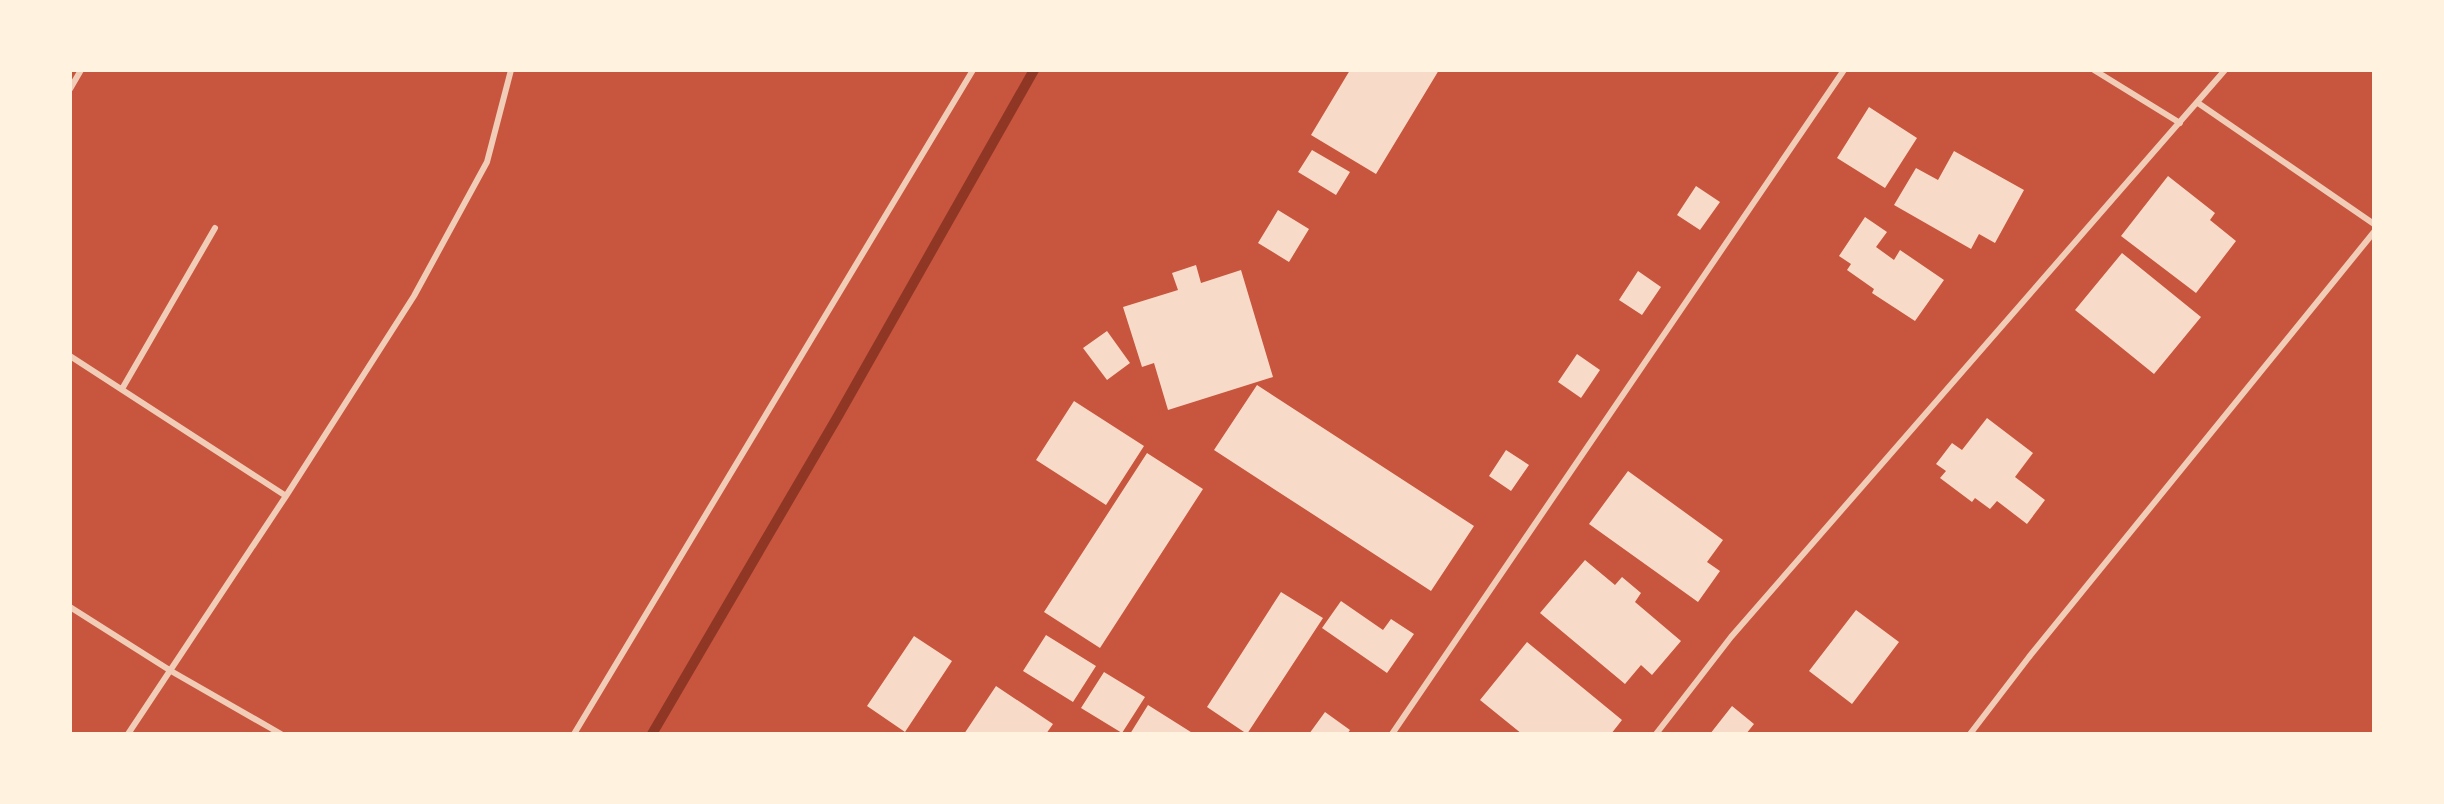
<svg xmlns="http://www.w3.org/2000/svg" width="2444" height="804" viewBox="0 0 2444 804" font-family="Figtree,sans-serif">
<rect width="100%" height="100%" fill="#c8553d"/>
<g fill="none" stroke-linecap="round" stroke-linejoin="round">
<path stroke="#8f3625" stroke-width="10" d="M652,734l186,-318 196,-346"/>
</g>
<path fill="#f7dbc8" d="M1350,70h89l-63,104 -65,-39z
M1869,107l48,31 -32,50 -48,-30z
M1312,150l38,22 -14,23 -38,-23z
M1954,151l70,39 -29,53 -16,-9 -8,15 -77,-44 22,-37 22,12z
M2168,176l47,37 -5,7 26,21 -40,52 -75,-57z
M1696,186l24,16 -20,28 -23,-15z
M1278,210l31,19 -20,33 -31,-19z
M1865,217l22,15 -11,15 18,13 6,-10 44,30 -29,41 -43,-28 2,-4 -27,-19 4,-6 -12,-8z
M2122,253l79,64 -47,57 -79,-64z
M1196,265l5,18 40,-13 32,107 -105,33 -14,-47 -12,4 -19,-60 55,-17 -6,-17z
M1638,271l23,16 -19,28 -23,-15z
M1107,331l23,32 -23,17 -24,-32z
M1577,354l23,16 -19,28 -23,-16z
M1257,385l217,141 -43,65 -217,-141z
M1074,401l70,45 -38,59 -70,-45z
M1987,418l46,35 -18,24 30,23 -18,24 -30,-23 -7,8 -15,-11 -3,4 -32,-24 6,-7 -10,-7 16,-21 10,7z
M1506,450l23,15 -18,26 -22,-15z
M1147,453l56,36 -103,159 -56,-36z
M1628,471l95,69 -16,22 13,9 -22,31 -109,-78z
M1585,560l30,25 7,-8 19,16 -6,9 46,39 -29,34 -11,-10 -16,19 -85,-71z
M1281,592l42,26 -76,116 -40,-27z
M1341,601l42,29 8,-11 23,15 -27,39 -65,-45z
M1856,610l43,32 -47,62 -43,-33z
M1046,635l50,31 -23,36 -50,-31z
M914,636l38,25 -47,71 -38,-26z
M1527,642l95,78 -11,14h-89l-42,-34z
M1104,672l41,25 -23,36 -41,-25z
M996,686l57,38 -7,10h-82z
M1148,705l46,29h-64z
M1732,706l22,18 -8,10h-36z
M1325,712l25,18 -3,4h-38z"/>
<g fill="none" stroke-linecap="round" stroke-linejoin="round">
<path stroke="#f1ccb7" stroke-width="6" d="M2094,70l86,53
M70,89l11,-19
M2198,103l176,121
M70,356l216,140
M122,389l93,-161
M70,607l101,64 110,63
M128,734l158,-238 128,-200 73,-134 24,-92
M574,734l399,-664
M1392,734l452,-664
M1656,734l75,-97 494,-567
M1970,734l59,-77 345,-425"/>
</g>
<rect width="2444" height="804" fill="none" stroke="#fff3e0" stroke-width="144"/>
</svg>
